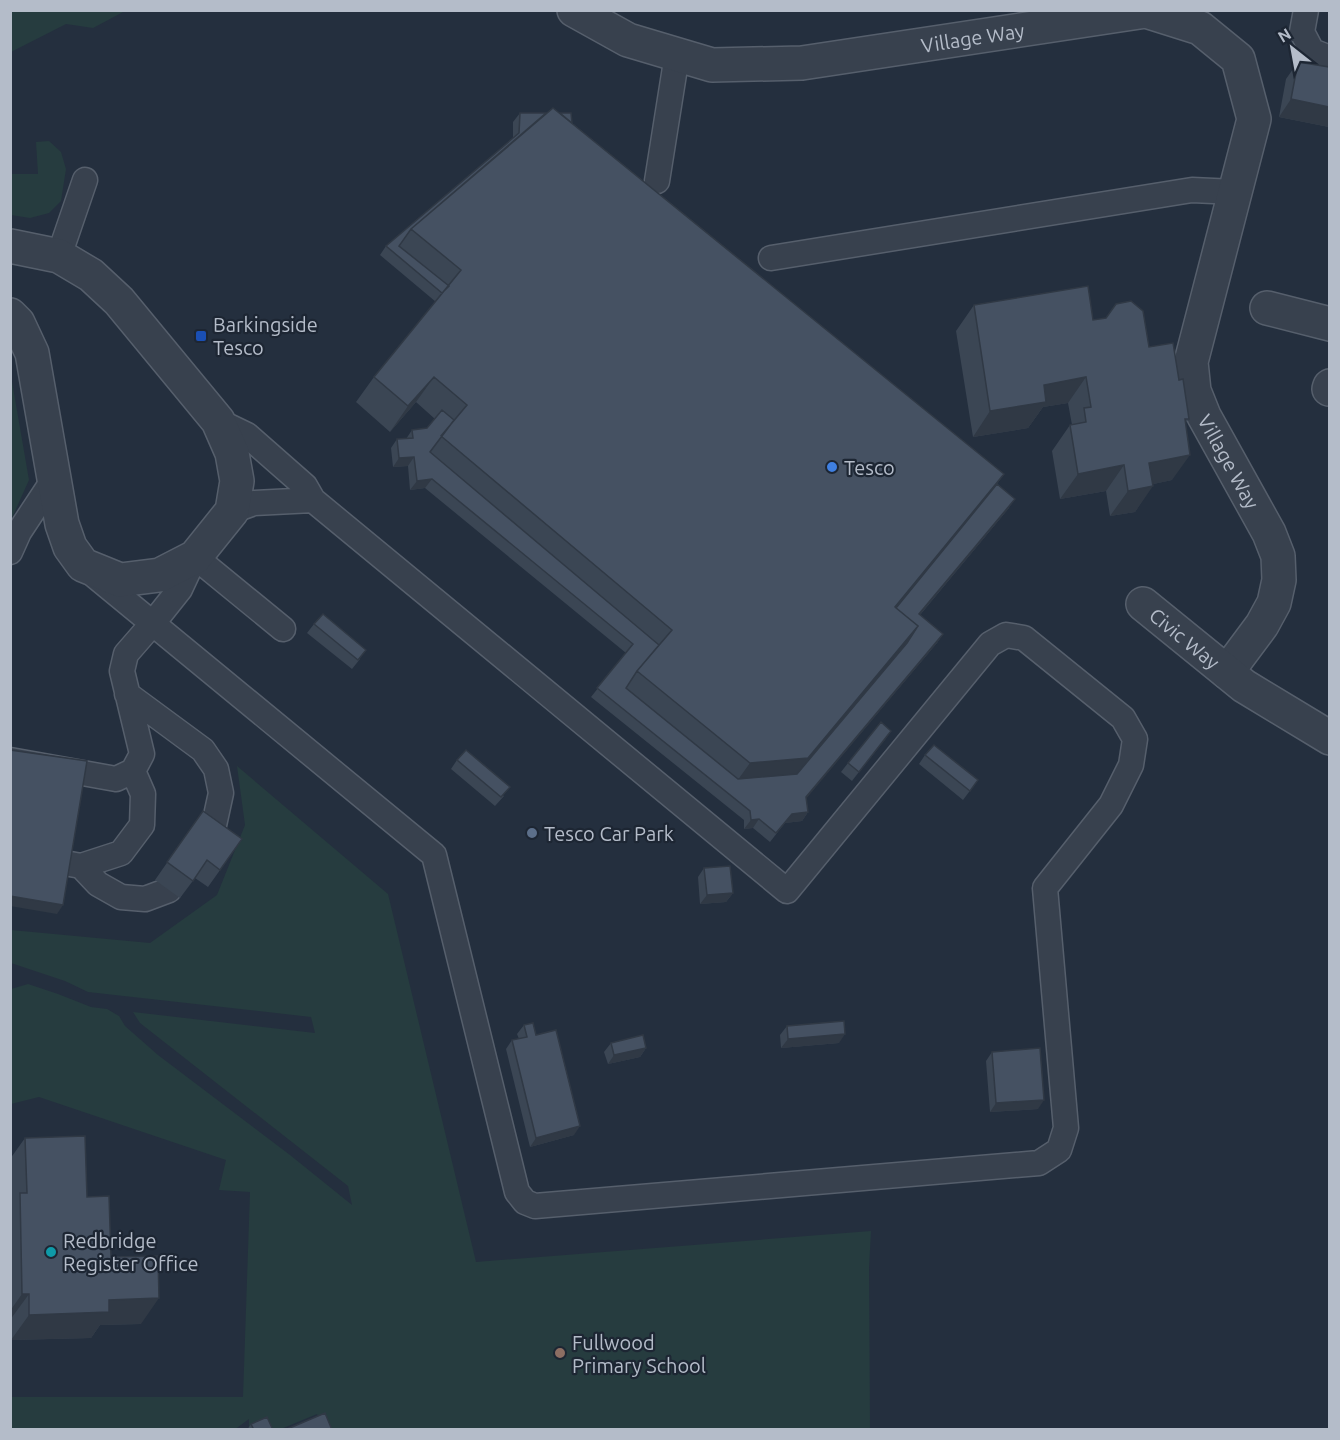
<svg xmlns="http://www.w3.org/2000/svg" width="1340" height="1440" viewBox="0 0 1340 1440" font-family="Ubuntu,sans-serif">
<rect width="100%" height="100%" fill="#242f3e"/>
<path fill="#263c3f" d="M11,10h114v1l-32,17 -27,-4 -55,28z
M49,141l12,11 5,17 -5,32 -12,12 -19,5 -19,-3v-41h27l-2,-32z
M10,370l19,110 -18,40h-1z
M237,766l151,128 88,368 395,-31 -2,37 1,161 -540,1 -10,-8 -3,-8 -36,15h-32v-10l-15,11 -223,-1v-32h232l7,-205 -31,-2 7,-30 -187,-63 -28,7v-115l17,-5 30,10 33,13 16,2 12,7 6,10 33,29 132,100 62,50 -4,-19 -208,-163 -7,-11 182,21 -4,-16 -223,-25 -23,-11 -54,-18v-33l139,13 67,-48 28,-70z"/>
<g fill="none" stroke-linecap="round" stroke-linejoin="round">
<defs>
<path id="lane" d="M1306,10l-4,22 10,19 18,7
M657,181l20,-126
M59,256l26,-76
M771,258l421,-68 43,2
M232,511l22,-8 59,-3
M10,552l9,-20 35,-53
M95,576l339,279 83,337 8,10 10,4 504,-43 20,-13 7,-22 -21,-240 66,-83 20,-40 4,-26 -12,-21 -99,-80 -18,-3 -16,9 -203,247 -474,-391 -8,-14 -58,-51 -29,-14
M127,694l76,56 13,19 5,24 -7,32 -8,14
M10,760l106,19 17,-8 9,-17 -20,-83 4,-17 27,-31 27,-34 15,-32 88,72
M10,853l71,13 40,-13 21,-28 1,-31 -10,-23
M81,866l17,18 23,13 24,2 24,-9"/>
<g id="street">
<path id="s1" d="M574,10l54,30 84,25 90,-2 344,-52 54,17 38,31 16,60 -63,243 3,29 10,25 65,117 9,23 1,24 -5,23 -12,22 -35,47"/>
<path d="M10,246l49,10 32,19 28,26 99,120 14,32 5,28 -5,30 -37,46 -35,18 -40,5 -37,-15 -13,-18 -8,-23 -30,-171 -14,-30 -8,-8"/>
<path d="M1267,308l63,16"/>
<path d="M1329,389l1,-3"/>
<path id="s2" d="M1143,604l101,82 86,52"/>
</g>
</defs>
<use href="#lane" stroke="#565f6c" stroke-width="27"/>
<use href="#street" stroke="#565f6c" stroke-width="36"/>
<use href="#lane" stroke="#38414e" stroke-width="24"/>
<use href="#street" stroke="#38414e" stroke-width="33"/>
</g>
<path fill="#3b4654" d="M1298,62l29,5 2,-4v64l-50,-10 7,-38z
M520,113l52,10 432,351 -7,10 12,24 -89,107 23,19 -6,9 -131,155 2,14 -6,9 -17,2 -15,19 -17,-14 -9,1v-9l-153,-123 35,-44 -201,-165 -15,2 -2,-24 -15,1 -2,-19 6,-9h9l6,-9 15,-2 8,-9 -19,-17 -26,30 -34,-30 18,-25 62,-75 -56,-47 6,-9 127,-108v-16z
M974,305l119,15 56,27 30,33 10,39 -4,5 -13,56 -19,4 -18,28 -25,4 -4,-25 -46,8 -8,-48 18,-26h2l-4,-22 -25,4 -15,21 -55,9 -17,-106z
M314,624l46,35 -8,10 -45,-36z
M891,731l-39,50 -11,-9 7,-9z
M925,755l53,25 -15,20 -44,-36z
M457,760l47,36 -9,10 -44,-37z
M203,811l39,28 -34,48 -13,-9 -15,20 -25,-18z
M704,868l29,25 -7,9 -26,2 -2,-27z
M524,1025l12,10 38,100 -44,12 -24,-98 6,-9 7,-1 -2,-5z
M787,1026l52,17 -58,5 -1,-13z
M611,1043l35,5 -6,9 -32,7 -4,-12z
M992,1052l46,57 -48,3 -4,-51z
M25,1138l62,59 24,60 30,67 -41,1 -9,13 -80,2 -1,-20v-161z
M251,1424l22,6h-26z"/>
<path fill="#303945" d="M1291,99l38,8v20l-50,-10z
M434,377l-18,25 -26,30 18,-26z
M1086,377l-18,26 -25,4 -15,21 -55,9 17,-26 54,-26z
M1190,455l-18,25 -41,9 18,-26z
M414,457l-6,9 -15,1 6,-9z
M1124,465l-18,26 -46,8 18,-25z
M1004,474l-18,26 -102,124 11,-17z
M432,479l-7,9 -15,2 7,-9z
M1153,486l-18,26 -25,4 18,-25z
M1015,499l-6,9 -96,115 6,-9z
M918,626l-18,26 -109,131 -59,5 18,-25z
M943,634l-6,9 -137,163 6,-9z
M891,731l-6,9 -33,41 7,-9z
M808,812l-6,9 -17,2 -15,19 22,-28z
M759,819l-6,9 -9,1 7,-9z
M733,893l-7,9 -26,2 7,-9z
M10,896l53,9 -6,9 -47,-8z
M845,1034l-6,9 -58,5 7,-9z
M646,1048l-6,9 -32,7 6,-9z
M1044,1100l-6,9 -48,3 6,-9z
M580,1126l-6,9 -44,12 6,-9z
M22,1294h7l-19,26v-9z
M159,1298l-18,26 -41,1 -9,13 -80,2 18,-25 80,-15z"/>
<path fill="#455162" stroke="#303945" stroke-width="1.5" d="M1298,62l31,5v40l-38,-8z
M553,108l451,366 -109,133 23,19 -110,132 -58,5 -113,-92 35,-41 -231,-194 26,-31 -33,-28 -26,29 -34,-29 87,-107 -50,-41z
M520,113h26l-135,116 -12,17 50,40 -7,7 -56,-47 133,-113z
M560,113h11l1,10z
M1088,286l5,34 13,-2 10,-14 15,-3 12,10 6,36 24,-4 6,37 4,-1 6,40h-4l5,36 -41,8 4,23 -25,5 -4,-26 -46,9 -8,-49 16,-3 -2,-14 7,-1 -5,-30 -42,8 2,17 -56,9 -16,-106z
M442,410l12,10 -24,32 229,193 -22,26 -11,17 112,91 59,-5 110,-131 11,-17 -22,-18 101,-124 18,15 -96,115 24,20 -137,163 2,15 -16,2 -16,19 -17,-14 -8,1 -1,-9 -153,-123 36,-44 -201,-165 -15,2 -3,-24 -15,1 -2,-19 16,-1 -1,-8 15,-2z
M323,614l43,36 -8,10 -44,-36z
M881,722l10,9 -32,41 -11,-9z
M934,745l44,35 -8,11 -45,-36z
M10,750l77,11 -24,144 -53,-9z
M466,750l44,37 -9,10 -44,-37z
M203,811l39,28 -22,31 -13,-10 -14,21 -26,-19z
M730,866l3,27 -26,2 -3,-27z
M844,1021l1,13 -57,5 -1,-13z
M533,1023l3,12 20,-5 24,96 -44,12 -24,-98 15,-3 -3,-12z
M643,1035l3,13 -32,7 -3,-12z
M1040,1048l4,52 -48,3 -4,-51z
M85,1136l2,61 22,-1 2,61 47,-1 1,42 -50,2v12l-80,3v-21h-7l-2,-101h7l-2,-55z
M325,1413l7,17h-47z
M267,1417l6,13h-19l-3,-6z"/>
<rect fill="#1a4fb4" stroke="#1d2633" stroke-width="2" x="195" y="330" width="12" height="12" rx="3"/>
<circle fill="#3f7fe0" stroke="#1d2633" stroke-width="2" cx="832" cy="467" r="6"/>
<circle fill="#5c6f8a" stroke="#1d2633" stroke-width="2" cx="532" cy="833" r="6"/>
<circle fill="#0f9aa8" stroke="#1d2633" stroke-width="2" cx="51" cy="1252" r="6"/>
<circle fill="#8d6e63" stroke="#1d2633" stroke-width="2" cx="560" cy="1353" r="6"/>
<g text-anchor="middle" dominant-baseline="central" stroke-width="4.5" stroke-linejoin="round" paint-order="stroke">
<g font-size="20" fill="#b4bcc9" stroke="#1d2633">
<text stroke="none"><textPath href="#s1" startOffset="412">Village Way</textPath></text>
<text stroke="none"><textPath href="#s1" startOffset="1114">Village Way</textPath></text>
<text stroke="none"><textPath href="#s2" startOffset="54">Civic Way</textPath></text>
</g>
<g font-size="20" fill="#b4bcc9" stroke="#1d2633" text-anchor="start">
<text x="213" y="324">Barkingside<tspan x="213" dy="23">Tesco</tspan></text>
<text x="844" y="467">Tesco</text>
<text x="544" y="833">Tesco Car Park</text>
<text x="63" y="1240">Redbridge<tspan x="63" dy="23">Register Office</tspan></text>
<text x="572" y="1342">Fullwood<tspan x="572" dy="23">Primary School</tspan></text>
</g>
</g>
<rect width="1340" height="1440" fill="none" stroke="#b4bcc9" stroke-width="24"/>
<g transform="translate(1292 48) rotate(329)" stroke="#1d2633" stroke-width="4.5" paint-order="stroke">
<path d="M0-4.5L10 22L0 15L-10 22Z" fill="#b4bcc9"/>
<text y="-9" font-size="16" font-weight="bold" text-anchor="middle" fill="#b4bcc9">N</text>
</g>
</svg>
